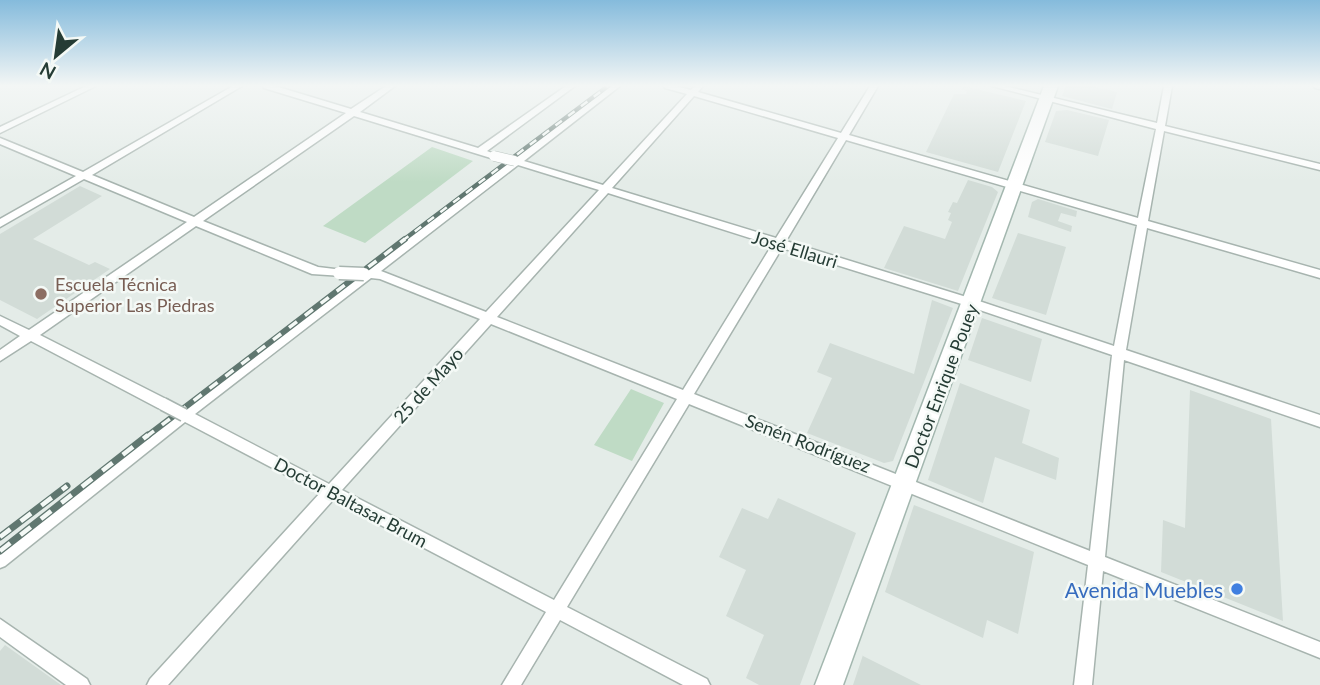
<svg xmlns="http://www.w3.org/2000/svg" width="1320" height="685" viewBox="0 0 1320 685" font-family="Lato,sans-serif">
<rect width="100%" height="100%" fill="#e4ece8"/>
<path fill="#d2dcd7" d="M963,86l63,15 -28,71 -72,-20 28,-58h12l1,-3 -6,-2z
M1066,86h25l26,6 -5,17 -50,-13z
M1067,110l42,10 -11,36 -53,-14 11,-31z
M968,180l24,7 6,5 -40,99 -74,-23 20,-42 41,13 7,-17 -4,-2 3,-7 -3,-1 5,-10 4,1z
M80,186l22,10 -69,43 56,26 6,-3 15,7 -73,50 -37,-19v-66z
M1038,199l39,12 -1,6 -15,-4 -3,8 14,5 -1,6 -43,-15 4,-15z
M1018,233l48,14 -20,68 -54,-17z
M932,300l21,8 -60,153 -9,2 -77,-30 25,-55 -15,-6 13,-29 84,31z
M982,318l60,21 -11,43 -63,-22z
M960,383l70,27 -8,33 37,15 -3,22 -61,-23 -12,46 -55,-23z
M1190,390l81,29 12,202 -122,-49 2,-52 22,8z
M778,498l78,35 -56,152h-41l-13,-7 18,-43 -38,-19 20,-46 -27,-13 23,-49 26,11z
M914,505l120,47 -16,82 -31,-14 -4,18 -98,-46z
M5,645l56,40h-61v-34z
M863,655v1l58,29h-68z"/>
<path fill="#bfdbc5" d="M432,147l41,14 -108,82 -42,-17z
M631,389l33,14 -32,58 -38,-16z"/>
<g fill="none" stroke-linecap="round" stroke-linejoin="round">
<defs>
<path id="street" d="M86,86h10l-96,47v-6z
M233,86h9l-150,89 102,42 152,-104 -82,-25 -1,-2h12l76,23 35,-23h9l-35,26 118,36 88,-62h9l-88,65 12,5 -5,3 -140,-43 -151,105 115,46 25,3 2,3 -2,3 -31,-2 -116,-48 -156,109 128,65 2,4 -2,4 -5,1 -5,-1 -127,-67 -31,20v-11l20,-14 -20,-11v-9l29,14 158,-108 -103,-43 -84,48v-8l76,-43 -76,-32v-6l83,34z
M611,86h9l-96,75 79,24 84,-91 -22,-6 -1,-2h12l15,4 4,-4h8l-5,6 143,41 29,-47h8l-29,49 289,83 18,-89 -164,-43h13l152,37 7,-37h8l-7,40 155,38v6l-156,-39 -16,90 172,49v8l-173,-50 -21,122 194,65v12l-196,-67 -19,197 215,85v16l-217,-87 -11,114h-18l14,-120 -399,-161 -122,203 140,72 3,6h-27l-123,-65 -39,65h-19l44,-73 -213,-112 -165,185h-21l3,-6 170,-186 -135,-71 -180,144 -5,2v-16l179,-141 180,-136 1,-4 6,-1zM694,96l144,42 -62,100 -164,-50zM846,140l291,85 -23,121 -138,-46 -190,-59zM518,165l81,25 -113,122 -105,-41zM608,193l164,52 -89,145 -186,-73zM782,248l186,58 144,49 -22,196 -396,-157zM371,278l9,1 100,40 -151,165 -134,-70zM491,324l186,75 -123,201 -212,-110z
M1314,86h6v3l-5,-1z
M0,619l87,60 3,6h-24l-66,-48z"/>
<path id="secondary" d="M1044,86h14l-215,599h-28z"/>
</defs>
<use href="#street" stroke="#a7b4af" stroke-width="3"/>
<use href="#secondary" stroke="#a3b7af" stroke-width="3"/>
<use href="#street" fill="#fff" fill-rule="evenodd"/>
<use href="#secondary" fill="#fff" fill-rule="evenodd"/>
<defs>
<path id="rail-far2" d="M402,241l206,-155"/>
<path id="rail-far1" d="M146,437l259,-198"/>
<path id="rail" d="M0,537l67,-51
M0,551l148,-116"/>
</defs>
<use href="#rail-far2" stroke="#607770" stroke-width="4.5"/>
<use href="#rail-far1" stroke="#607770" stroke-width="6"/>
<use href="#rail" stroke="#607770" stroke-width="7"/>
<use href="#rail-far2" stroke="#f4f9f6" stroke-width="2.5" stroke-dasharray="8" stroke-linecap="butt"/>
<use href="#rail-far1" stroke="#f4f9f6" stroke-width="3.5" stroke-dasharray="10" stroke-linecap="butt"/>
<use href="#rail" stroke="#f4f9f6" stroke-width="4.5" stroke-dasharray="13" stroke-linecap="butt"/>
<defs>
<path id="street-bridge-far1" d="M494,156l21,5"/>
<path id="street-bridge" d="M339,273l25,1
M163,404l21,11"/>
</defs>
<use href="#street-bridge-far1" stroke="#a7b4af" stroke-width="11" stroke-linecap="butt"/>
<use href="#street-bridge" stroke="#a7b4af" stroke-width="15" stroke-linecap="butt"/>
<use href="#street-bridge-far1" stroke="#fff" stroke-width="10"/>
<use href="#street-bridge" stroke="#fff" stroke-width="12"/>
</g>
<linearGradient id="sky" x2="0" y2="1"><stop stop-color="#85bbdc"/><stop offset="0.47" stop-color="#f3f6f5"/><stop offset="1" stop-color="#f3f6f5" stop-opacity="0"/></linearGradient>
<rect width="1320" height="182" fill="url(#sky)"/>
<circle fill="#8d6e63" stroke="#f4f9f6" stroke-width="2.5" cx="41" cy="294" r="7"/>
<circle fill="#3f7fe0" stroke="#f4f9f6" stroke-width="2.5" cx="1237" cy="589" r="7"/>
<g text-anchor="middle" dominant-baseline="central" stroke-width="5" stroke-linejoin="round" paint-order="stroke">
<g font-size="18" fill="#253c35" stroke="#f4f9f6">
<text transform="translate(795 249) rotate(17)">José Ellauri</text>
<text transform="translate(428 385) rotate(-48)">25 de Mayo</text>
<text transform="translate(941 386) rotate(-69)">Doctor Enrique Pouey</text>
<text transform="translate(808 443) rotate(21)">Senén Rodríguez</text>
<text transform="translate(351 502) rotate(28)">Doctor Baltasar Brum</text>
</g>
<g font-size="18" fill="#785e54" stroke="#f4f9f6" text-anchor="start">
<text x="55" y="284">Escuela Técnica<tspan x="55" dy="21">Superior Las Piedras</tspan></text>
</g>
<g font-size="21" fill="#366cbe" stroke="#f4f9f6" text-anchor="end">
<text x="1223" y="589">Avenida Muebles</text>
</g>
</g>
<g transform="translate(56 56) rotate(209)" stroke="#f4f9f6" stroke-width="5" paint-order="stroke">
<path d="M0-5L12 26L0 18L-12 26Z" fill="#253c35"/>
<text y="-10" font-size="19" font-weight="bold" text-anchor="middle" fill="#253c35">N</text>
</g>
</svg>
